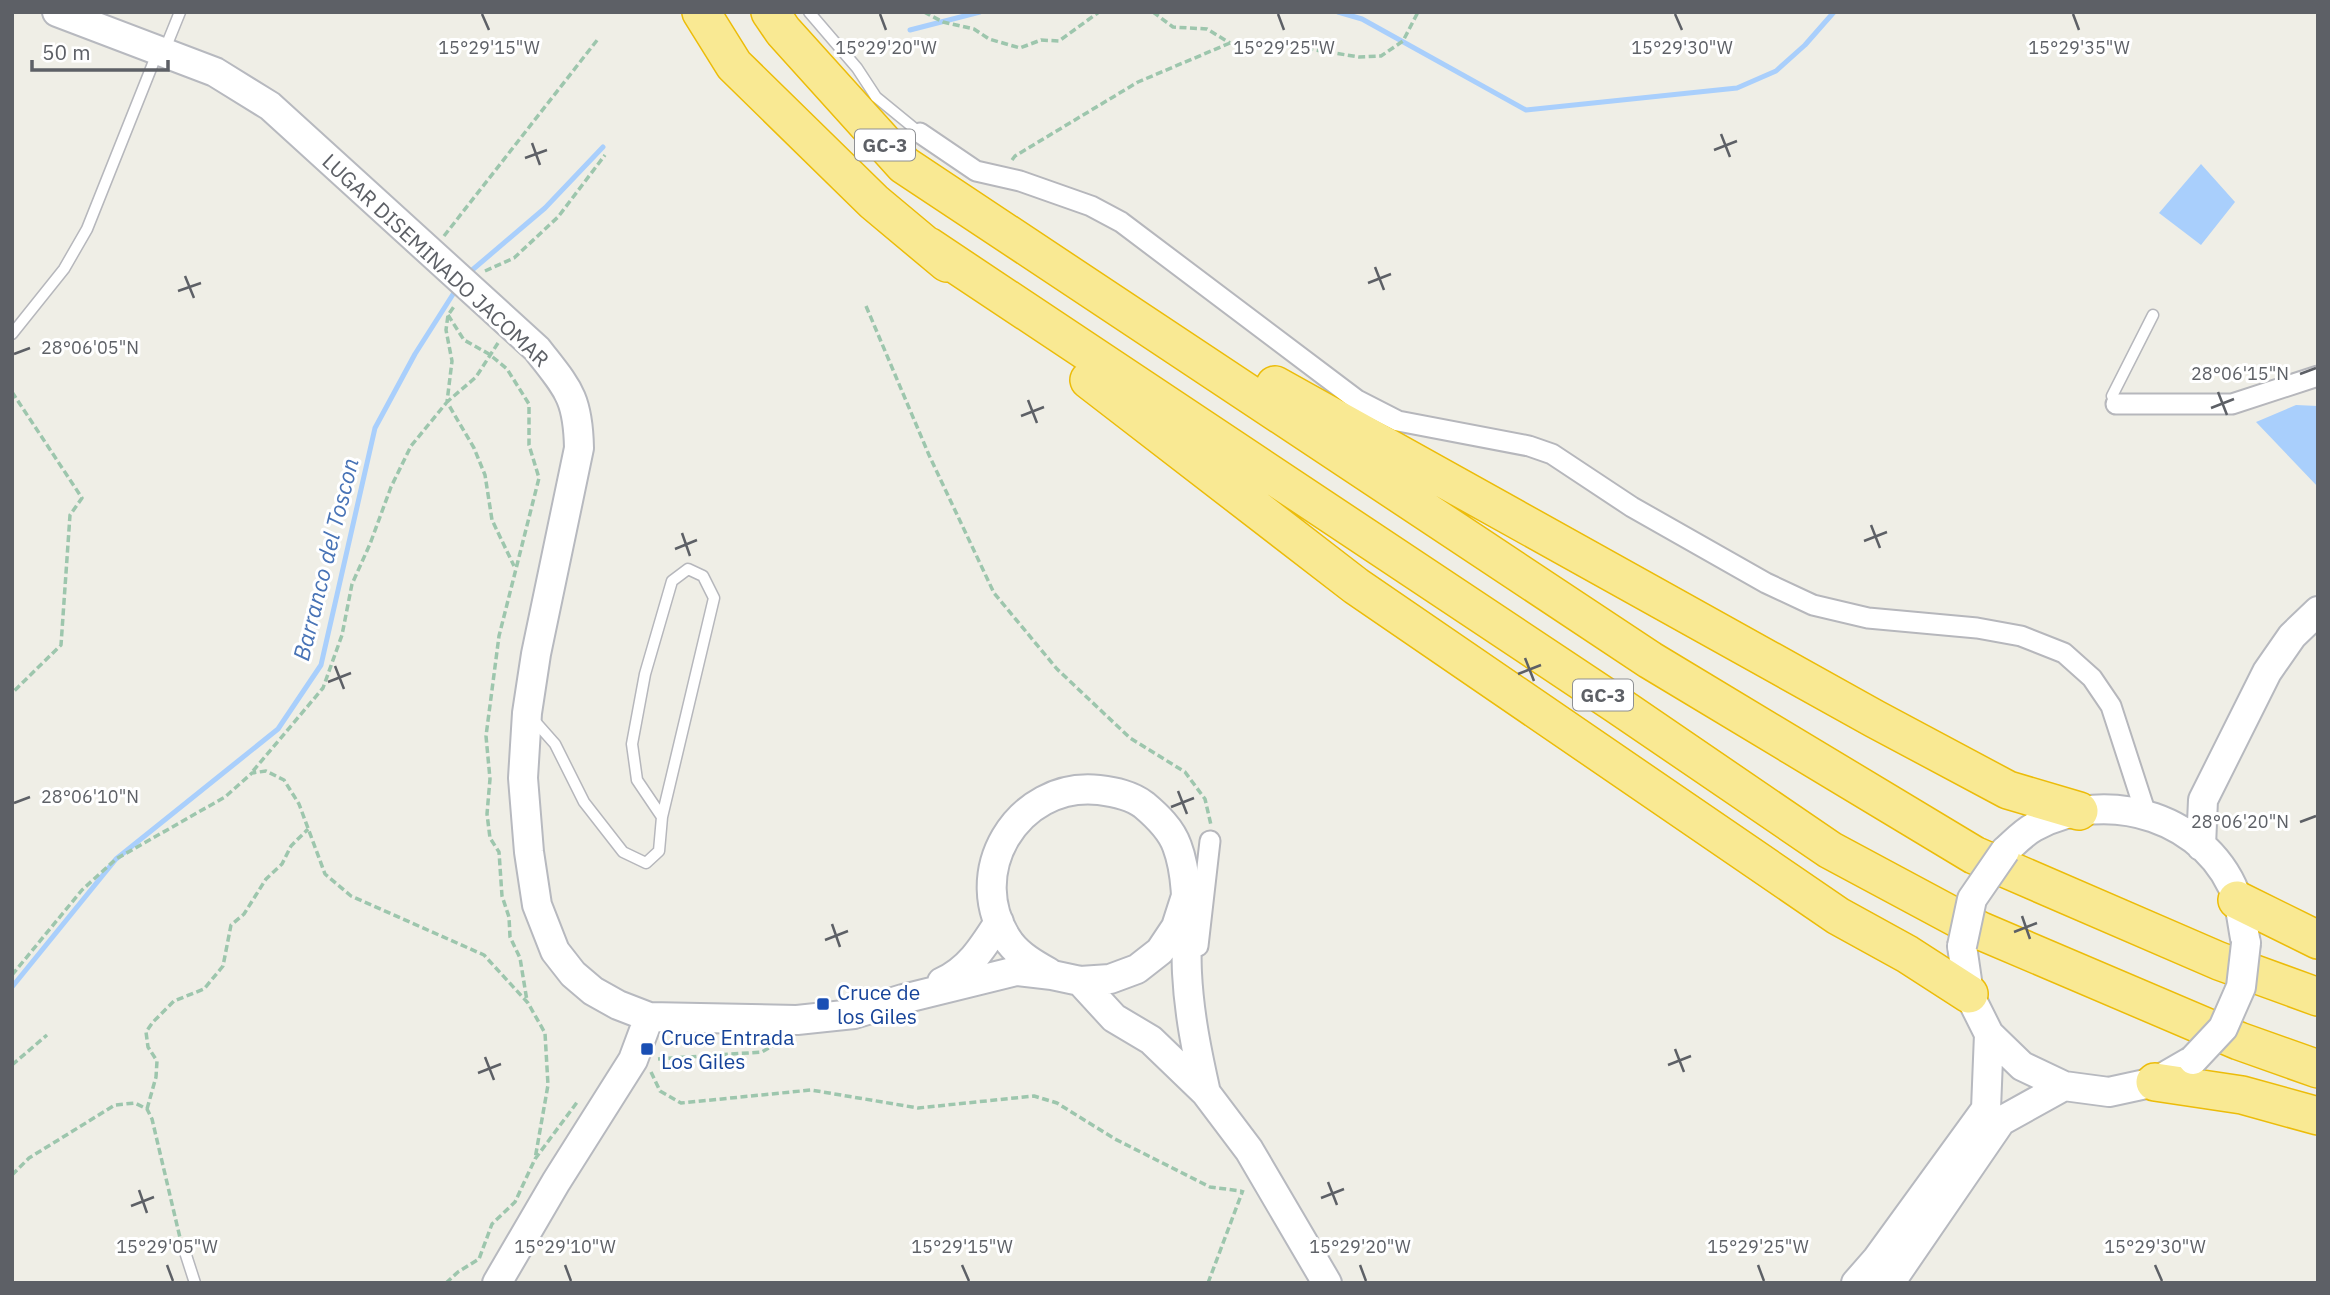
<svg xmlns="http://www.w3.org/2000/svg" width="2330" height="1295" viewBox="0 0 2330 1295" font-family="'IBM Plex Sans',sans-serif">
<rect width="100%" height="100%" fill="#efeee6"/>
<path fill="#a9cffc" d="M2201,164l34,38 -34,43 -42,-32z
M2296,405l22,1v81l-62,-65z"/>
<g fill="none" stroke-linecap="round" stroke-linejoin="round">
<path stroke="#a9cffc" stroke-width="5" d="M1338,12l24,7 164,91 211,-22 39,-17 29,-26 29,-33
M910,30l70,-18
M471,271l74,-63 58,-61
M12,987l104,-128 162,-130 43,-64 54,-237 40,-74 42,-66"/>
<defs>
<path id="lane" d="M809,12l48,56 19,29 44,36
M165,49l15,-37
M12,334l52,-65 23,-40 71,-178
M2116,404l-4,-8 41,-81
M532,718l23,26 29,58 39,50 23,11 13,-12 3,-34 52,-219 -11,-22 -15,-7 -16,12 -27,93 -13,70 5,36 25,37
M185,1252l10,31"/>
<path id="street" d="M920,133l56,38 44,10 71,25 30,16 236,178 41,21 131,25 23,8 80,53 134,76 47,22 55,13 109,10 44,8 43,17 28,25 19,28 35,108
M2116,404h116l86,-28
M1198,946l12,-105"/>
<path id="secondary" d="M57,12l158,60 55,34 267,243c30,39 41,47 42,99l-43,206 -9,59 -4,65 6,74 8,53 18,46 18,23 20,17 25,14 31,12 148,3 57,-6 49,-15 113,-28 36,4 28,6 30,-2 27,-10 23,-18 16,-24 9,-28
M2201,846l2,-46 64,-128 25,-36 26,-25
M2005,851c9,-8 18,-18 29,-24 73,-41 177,-9 204,74 4,14 5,29 8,42
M1962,946l7,48 20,40 33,32 42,20 45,6 46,-10 38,-22
M1048,972c-14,-8 -28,-16 -38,-29 -49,-68 7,-162 89,-153 16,2 32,5 45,15 13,11 27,24 33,41 14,37 8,87 10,127 2,41 10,80 19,120
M1080,981l34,37 37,22 55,53 43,57 78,133
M942,982c27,-12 41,-35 57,-60
M497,1283l59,-101 77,-122 16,-43
M1856,1283l21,-24 109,-150 3,-75
M1890,1283l111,-162 63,-35"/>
<path id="highway" d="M701,12l33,53 140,137 73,61
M770,12l13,19 121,134 746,495 324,195 245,106 99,36
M928,246l688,458 214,146 151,81 258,110 79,28
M1089,380l267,206 482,330 69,38 62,40
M1275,385l600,334 133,71 71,21
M2237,900l81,40
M2155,1082l87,13 76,21"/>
</defs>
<use href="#lane" stroke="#b6b7bc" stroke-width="13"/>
<use href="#street" stroke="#b6b7bc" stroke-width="23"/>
<use href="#secondary" stroke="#b7b9bf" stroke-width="32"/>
<use href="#highway" stroke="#ecbc09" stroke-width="40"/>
<path stroke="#9dc6ad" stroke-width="3.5" stroke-dasharray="7 3.5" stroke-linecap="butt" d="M924,12l19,10 31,7 15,10 31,9 21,-8 18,1 40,-29
M1153,12l20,15 34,2 23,14
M1012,160l3,-4 123,-74 92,-39 30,-2 99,16 22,-1 22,-15 15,-29
M444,236l154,-197
M485,271l29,-13 44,-41 47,-62
M866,306l63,149 65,138 63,76 73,69 55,34 20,27 6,26
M448,315l16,25 25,14 18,15 22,35v41l10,33 -40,158 -13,100 4,43 -3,35 3,24 9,14 3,44 7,21 1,20 10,21 7,43
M498,343l-22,34 -29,25 27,46 11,27 7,45 22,46
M12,392l70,106 -12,17 -9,130 -49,48
M253,771l70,-83 19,-53 10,-51 18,-40 21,-57 20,-41 36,-44 5,-41 -6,-31 2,-15 7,-10
M12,975l70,-85 34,-31 109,-62 27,-24 14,-2 18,9 15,24 26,70 26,22 133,59 44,48 17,30 3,52 -13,74
M658,1059l104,-7 15,-9
M12,1065l35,-30
M651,1072l9,19 21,12 130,-13 107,18 116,-12 23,7 58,36 95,48 31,4
M147,1109l9,-32 1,-16 -9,-14 -2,-15 7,-10 21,-21 30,-12 19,-23 8,-41 13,-11 22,-35 16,-15 9,-18 17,-17
M12,1175l17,-17 86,-53 20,-2 12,6 5,10 29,123
M446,1283l12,-11 21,-13 13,-35 23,-22 20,-43 43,-58
M1208,1283l35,-93"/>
<use href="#lane" stroke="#fff" stroke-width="10"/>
<use href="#street" stroke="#fff" stroke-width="19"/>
<use href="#secondary" stroke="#fff" stroke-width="28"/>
<use href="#highway" stroke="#f9e993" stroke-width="37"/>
<defs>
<path id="secondary-bridge" d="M1962,946l10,-47 33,-48
M2193,1060l30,-32 18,-41 5,-44"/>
</defs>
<use href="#secondary-bridge" stroke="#b7b9bf" stroke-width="32" stroke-linecap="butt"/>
<use href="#secondary-bridge" stroke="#fff" stroke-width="28"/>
</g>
<path fill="none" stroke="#5d6066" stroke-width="2.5" d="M482,14l7,16M880,14l6,16M1278,14l6,16M1675,14l7,16M2073,14l6,16M1721,134l9,23M532,143l8,22M1714,150l23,-9M525,158l22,-8M1375,267l9,23M185,276l9,22M1368,283l23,-9M178,291l23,-8M14,354l16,-6M2300,374l16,-6M2218,392l9,23M1028,400l9,23M2211,408l23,-9M1021,416l23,-9M1871,525l9,23M682,533l8,23M1864,541l23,-9M675,549l22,-9M1525,658l9,23M335,666l9,23M1518,674l23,-9M328,682l23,-9M1178,791l9,23M14,803l16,-6M1171,807l23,-9M2300,822l16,-6M2022,916l8,23M832,924l8,23M2014,932l23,-9M825,940l23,-9M1675,1049l9,23M485,1057l9,23M1668,1065l23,-9M478,1073l23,-9M1328,1182l9,23M139,1190l8,23M1321,1198l23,-9M131,1206l23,-9M167,1265l6,16M565,1265l6,16M962,1265l7,16M1360,1265l6,16M1758,1265l6,16M2155,1265l7,16"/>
<g fill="#1a4fb4" stroke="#fff" stroke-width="2.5">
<rect x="816" y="997" width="14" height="14" rx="3.5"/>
<rect x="640" y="1042" width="14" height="14" rx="3.5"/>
</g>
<g text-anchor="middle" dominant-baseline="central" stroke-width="6" stroke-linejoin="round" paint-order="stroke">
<g fill="#fff" stroke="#8e9094" stroke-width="2">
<rect x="855" y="129.5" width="60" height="31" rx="5"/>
<rect x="1573" y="679.5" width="60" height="31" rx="5"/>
</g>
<g font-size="19" font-weight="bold" fill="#5d6066">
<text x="885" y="145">GC-3</text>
<text x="1603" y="695">GC-3</text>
</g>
<g font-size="21" fill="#5d6066" stroke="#fff">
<text transform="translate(436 260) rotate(43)">LUGAR DISEMINADO JACOMAR</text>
</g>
<g font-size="21" fill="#164399" stroke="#fff" text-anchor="start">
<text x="837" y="992">Cruce de<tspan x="837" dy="24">los Giles</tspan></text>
<text x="661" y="1037">Cruce Entrada<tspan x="661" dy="24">Los Giles</tspan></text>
</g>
<g font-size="23" font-style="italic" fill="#4873b6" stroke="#fff">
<text transform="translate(325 559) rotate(-76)">Barranco del Toscon</text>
</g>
</g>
<g font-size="18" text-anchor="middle" fill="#5d6066" stroke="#fff" stroke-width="6" stroke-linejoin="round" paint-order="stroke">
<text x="489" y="54">15°29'15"W</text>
<text x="886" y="54">15°29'20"W</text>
<text x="1284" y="54">15°29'25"W</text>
<text x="1682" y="54">15°29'30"W</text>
<text x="2079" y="54">15°29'35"W</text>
<text x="90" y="354">28°06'05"N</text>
<text x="2240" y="380">28°06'15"N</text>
<text x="90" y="803">28°06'10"N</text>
<text x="2240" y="828">28°06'20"N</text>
<text x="167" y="1253">15°29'05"W</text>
<text x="565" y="1253">15°29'10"W</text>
<text x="962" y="1253">15°29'15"W</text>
<text x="1360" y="1253">15°29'20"W</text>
<text x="1758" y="1253">15°29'25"W</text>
<text x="2155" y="1253">15°29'30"W</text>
</g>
<rect width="2330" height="1295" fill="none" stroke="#5d6066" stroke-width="28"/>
<path d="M32 60v10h136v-10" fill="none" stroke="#5d6066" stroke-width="3.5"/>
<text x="42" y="60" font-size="21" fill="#5d6066" stroke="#ffffff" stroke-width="5" paint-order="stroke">50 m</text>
</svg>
